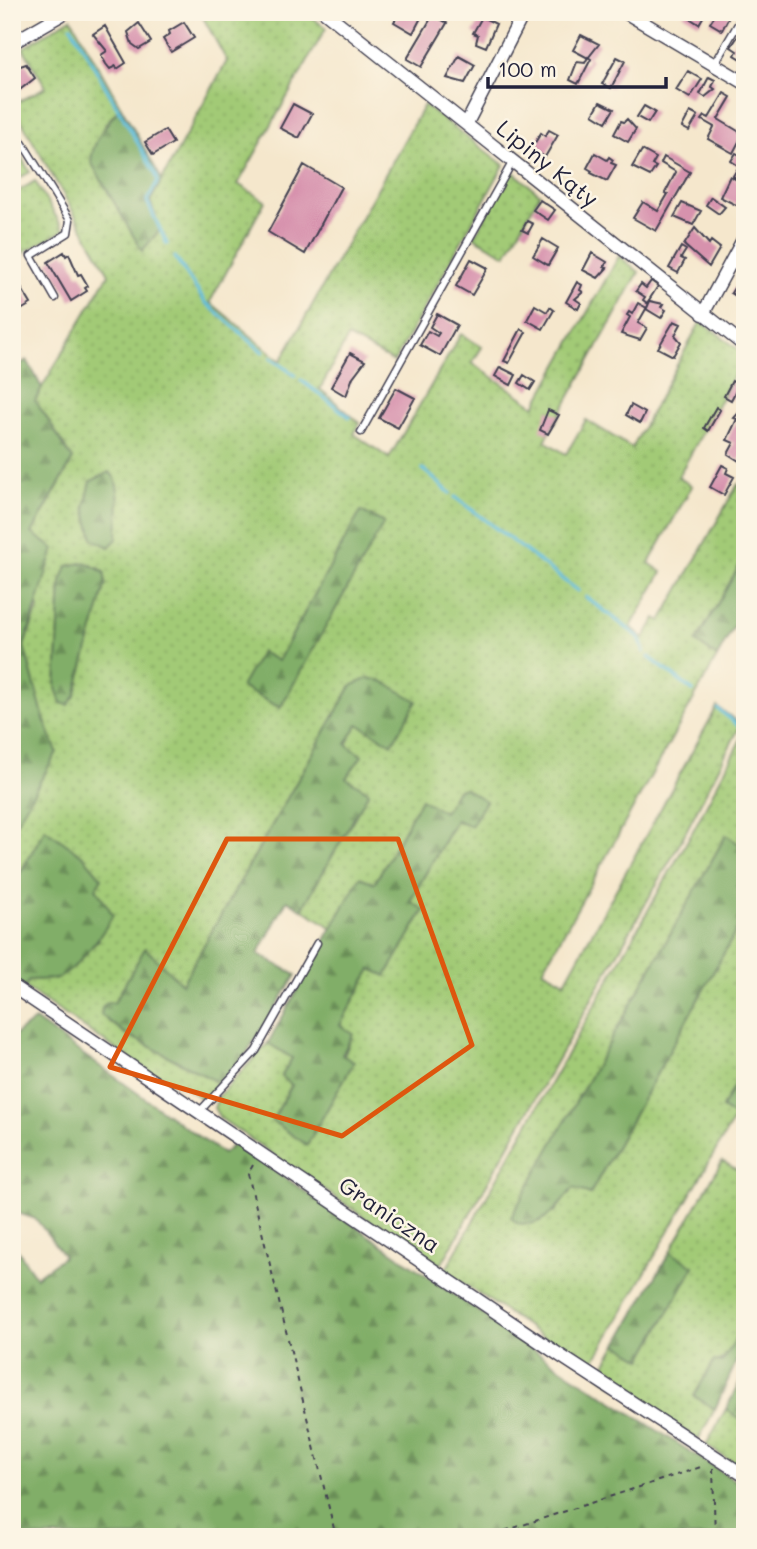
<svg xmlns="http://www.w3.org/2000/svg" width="757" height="1549" viewBox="0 0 757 1549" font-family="Mali,sans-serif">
<defs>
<pattern id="grass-dots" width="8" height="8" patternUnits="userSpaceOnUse" patternTransform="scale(1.75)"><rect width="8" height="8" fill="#a2ca76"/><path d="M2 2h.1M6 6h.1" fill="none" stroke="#8bad67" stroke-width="1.8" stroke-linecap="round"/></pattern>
<pattern id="forest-firs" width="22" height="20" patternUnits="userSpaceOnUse" patternTransform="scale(1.75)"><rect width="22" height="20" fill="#81ae67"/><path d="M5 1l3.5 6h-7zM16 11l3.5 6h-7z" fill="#698d56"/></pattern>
</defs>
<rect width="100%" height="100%" fill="#fcf5e5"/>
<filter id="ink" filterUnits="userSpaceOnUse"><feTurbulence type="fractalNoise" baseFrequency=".0143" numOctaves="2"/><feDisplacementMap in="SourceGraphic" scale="14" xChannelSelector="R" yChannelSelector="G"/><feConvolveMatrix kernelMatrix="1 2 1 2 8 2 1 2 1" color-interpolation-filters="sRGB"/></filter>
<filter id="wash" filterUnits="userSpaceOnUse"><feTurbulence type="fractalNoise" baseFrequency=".00686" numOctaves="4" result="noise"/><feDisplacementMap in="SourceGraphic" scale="28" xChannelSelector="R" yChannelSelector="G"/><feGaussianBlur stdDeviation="1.57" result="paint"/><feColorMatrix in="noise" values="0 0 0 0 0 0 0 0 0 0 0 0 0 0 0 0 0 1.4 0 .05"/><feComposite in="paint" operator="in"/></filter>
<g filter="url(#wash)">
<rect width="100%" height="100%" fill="#f5e7cc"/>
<path fill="url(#grass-dots)" stroke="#627658" stroke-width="2" fill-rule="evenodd" d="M200,12h105l21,16 -88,156 27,17 -55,101 71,59 143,-256 80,60 -110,197 -46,-25 -28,52 40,34 -6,11 35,24 72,-124 21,13 -10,16 63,43 84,-150 20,16 -94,169 21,13 20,-34 46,28 69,-127 42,32v6l-65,118 14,9 -43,77 13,9 -31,55 13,11 12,-20 5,3 77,-137 7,5v67l-49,86 21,15 -174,313 22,12 152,-275 24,17 -61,119 -239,422 -24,-15 -2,2 -195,-134 -6,-10 4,-11 50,-54 24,15v26l-20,37 36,23 45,-110 -14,-8 32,-57 14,6 39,-64 -14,-10 46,-81 1,-30 -13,22 -23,-13 -47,85 -14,-6 -27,50 -31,-19 66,-118 -22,-13 15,-22 -15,-12 12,-20 34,19 24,-42 -65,-15 -169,298 -37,-35 -31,54 -13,12 25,19 93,49 -14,18 -21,-14 -27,-10 -133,-90 5,-7 28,-2 42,-38 -54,-110 -33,57v-57l45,-78 -13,-33 -20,-73 14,-37 -6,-76 41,-74c-14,-19 -23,-40 -39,-58l75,-127 -97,-169 34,-18 -23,-39 48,-30 50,89 -16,17 55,106 -10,-29 77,-140zM361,512l22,12 -103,184 -19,-56 16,10zM98,567l6,5 2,11 -50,105 5,-106z
M12,141l18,31 -18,10z
M511,170l29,24 -34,61 -32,-18z
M35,181l29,49 -41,23 -2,8 -9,5v-71z
M745,731v117l-19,-12 -172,377 19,-26 17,7 155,-279v150l-23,43 13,9 -145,251 -145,-97 250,-444z
M722,1161l23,13v149l-17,32 -12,8 -21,34 20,12 -17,31 -99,-65 18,-31 25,15 52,-93 -24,-14z
M726,1409l15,10 4,-5v57l-39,-26z"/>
<path fill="url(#forest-firs)" stroke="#526851" stroke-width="2" d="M121,107l41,73 -12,21 10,29 -18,21 -51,-89c1,-21 16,-40 30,-55z
M27,360l15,28 -7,13c15,19 24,39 38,58l-41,74 22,16 -30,97 20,73 13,33 -45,78v-462z
M110,472c14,13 7,49 7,67l-8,8 -16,-8 -8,-32 6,-26z
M361,511l23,12 -104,185 -39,-21 20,-35 17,9z
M745,556v50l-28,51 -21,-15z
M85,562l19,10 2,11 -31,113 -7,9 -7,-2 -5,-15 5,-106 6,-16z
M368,678l14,3 35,20 -25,43 -34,-20 -12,20 16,12 -16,22 23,14 -67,117 -15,-9 -29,54 38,21 -61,96 -16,12 -93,-49 -25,-19 1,-8 6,-5 6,1 31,-55 37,36 169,-298z
M464,788l22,13 -15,25 -15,-6 -46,81 14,9 -38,66 -15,-7 -31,56 13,9 -11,21 12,7 -47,83 -35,-24 20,-36 -11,-8 11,-19 -24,-15 92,-166 15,6 46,-84 23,13 13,-22z
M45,829l38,27 19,22 -6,10 17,27c-9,17 -37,56 -55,63 -8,3 -20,1 -28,2l-6,7 -12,-10v-90z
M726,835l19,13v67l-155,279 -17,-6c-14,18 -29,41 -56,35l-6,-6z
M35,1020l188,134 12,-11 318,220 192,124v50h-733v-295l24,35 28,-21 -28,-37 -18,-6 -6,-5v-171z
M745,1065v57l-23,-14z
M670,1252l24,14 -52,93 -25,-15z
M745,1323v27l-9,12 -21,47 -21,-13 20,-35 8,1z
M745,1372v42l-4,6 -15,-11z"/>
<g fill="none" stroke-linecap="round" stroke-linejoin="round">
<path stroke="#5bbbda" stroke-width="3.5" d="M71,26l85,149 2,6 -11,20 20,43
M175,257l30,45 58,50
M271,358l24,17
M301,380l49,37
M423,469l27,24
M455,497l123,94
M586,597l53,40 5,15
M649,657l44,34
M718,709l21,17"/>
</g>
<g id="blocks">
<path fill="#d792ad" d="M400,12h24l-11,21 -19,-11z
M685,12h21l-7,12 -16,-10z
M717,12l13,3 -8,15 -12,-7z
M433,15l14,8 -26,44 -14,-8z
M482,17l14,7 -10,23 -10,-4 2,-8 -5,-2z
M184,22l10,16 -23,14 -8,-13 7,-5 -1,-3z
M139,23l12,19 -12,7 -7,-5 -4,-12z
M105,26l21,37 -9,6 -1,-3 -6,3 -4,-5 -5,-9 6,-4 -14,-17z
M740,33l5,3v25l-10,-6 2,-4 -6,-4z
M581,35l18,9 -11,14 -15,-8z
M459,56l16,9 -10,18 -18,-5z
M588,57l3,2 -13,25 -8,-4 7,-18 8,1z
M617,57l8,4 -14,27 -9,-4z
M26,64l9,14 -18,14 -5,-7v-16z
M688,71l14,8 -12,19 -14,-8z
M709,77l6,3 -3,7 3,2 -10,8 -5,-3z
M724,93l7,4 -13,22 25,15 -10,19 -25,-14 6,-12 -12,-7 3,-4 4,2z
M600,102l14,7 -8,13 -13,-8z
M293,104l19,10 -13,24 -19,-10z
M644,106l11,6 -7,11 -11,-6z
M690,112l8,4 -9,15 -7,-4z
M627,119l9,10 -8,13 -14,-8 7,-13 3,1z
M165,130l8,13 -20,12 -8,-13z
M549,130l9,5 -13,22 -14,-8 10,-16 4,3z
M642,150l14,8 -4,7 4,2 -6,9 -18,-9z
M595,153l12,7 2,-3 4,3 -2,3 5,2 -9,16 -16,-8 1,-2 -5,-3z
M736,153l9,5v25l-12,-7 6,-10 -8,-5z
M664,157l26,15 -34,59 -23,-13 10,-16 15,9 10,-17 -3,-1 11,-21 -15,-9z
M304,165l37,22 -36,67 -37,-22z
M730,176l15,9v10l-7,11 -18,-9z
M711,197l14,10 -6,7 -13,-9z
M540,200l15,10 -7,10 -15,-10z
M682,203l19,8 -8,14 -19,-8z
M527,221l6,3 -5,9 -6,-3z
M695,228l14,16 2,-3 9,7 -11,19 -25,-22z
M543,239l15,9 -10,17 -15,-9z
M681,247l5,3 -5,8 4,2 -7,13 -9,-5z
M64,252l2,4 3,-2 9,21 3,-1 7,12 -3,2 2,3 -16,10 -23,-39z
M592,253l15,9 -3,5 3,1 -9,10 -15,-8z
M471,259l17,9 -16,27 -16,-9z
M14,276l17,28 -17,10 -2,-37z
M651,281l7,5 -11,17 -4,-3 2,-3 -9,-6 5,-7 5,4z
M577,282l5,3 -2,5 3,2 -8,7 6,4 -3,6 -12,-7z
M736,285l9,6v11l-14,-9z
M650,301l13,3 -2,3 5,3 -5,8 -15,-9 -8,14 9,5 -7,12 -19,-6 9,-17 -3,-2 2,-3 3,2 6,-11 9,5z
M535,305l12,7 3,-5 4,3 -11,19 -16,-9z
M437,314l20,11 -17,31 -20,-11 8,-14 9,5 2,-3 -9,-6z
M674,321l7,3 -6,11 6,7 -8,14 -15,-8z
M521,329l5,3 -17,31 -5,-2z
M350,353l15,8 -12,16 -7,19 -15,-9z
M500,367l16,8 -5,10 -16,-9z
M524,375l11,7 -5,8 -11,-7z
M732,381l7,4 -8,15 -7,-4z
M396,388l19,10 -17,30 -19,-10z
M631,405l14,8 -5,10 -14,-8z
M716,407l4,3 -12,21 -4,-3z
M743,408l2,44 -6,9 -11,-7 6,-11 -7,-3 10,-21 -3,-1z
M548,410l11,5 -11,19 -8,-4z
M722,465l6,3 -2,5 8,4 -10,18 -14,-8z"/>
</g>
</g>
<g filter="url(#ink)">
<use href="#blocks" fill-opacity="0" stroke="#424051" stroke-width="2"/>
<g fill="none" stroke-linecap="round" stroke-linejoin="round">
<defs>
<path id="lane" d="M714,65l31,-53
M12,126l58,94 -2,13 -37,23 24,42
M361,432l152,-271
M199,1112l57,-61 61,-108"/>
<path id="street" d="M325,12l420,334
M625,12l120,71
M12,43l54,-31
M467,123l57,-111
M703,314l42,-78
M12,986l549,370 184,120"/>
</defs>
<use href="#lane" stroke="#424051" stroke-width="9"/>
<use href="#street" stroke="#424051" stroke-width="15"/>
<path stroke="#424051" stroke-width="2" stroke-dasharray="5 5" stroke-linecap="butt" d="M253,1165l-5,9 88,363
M713,1468l2,69
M486,1537l218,-71"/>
<use href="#lane" stroke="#fff" stroke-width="6"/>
<use href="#street" stroke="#fff" stroke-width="12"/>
</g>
</g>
<path fill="none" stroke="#de560e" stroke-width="5" stroke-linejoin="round" d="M227,839h171l74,206 -130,91 -232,-69z"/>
<g text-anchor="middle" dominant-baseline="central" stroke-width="5" stroke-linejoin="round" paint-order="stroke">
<g font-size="23" fill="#22223b" stroke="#fcf5e5">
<text transform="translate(548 163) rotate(39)">Lipiny Kąty</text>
<text transform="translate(390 1214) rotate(34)">Graniczna</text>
</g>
</g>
<rect width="757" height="1549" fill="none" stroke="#fcf5e5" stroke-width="42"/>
<path d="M488 77v10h178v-10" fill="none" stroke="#22223b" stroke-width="3.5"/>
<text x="498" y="77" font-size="21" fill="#22223b" stroke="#fcf5e5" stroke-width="5" paint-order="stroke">100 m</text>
</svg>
